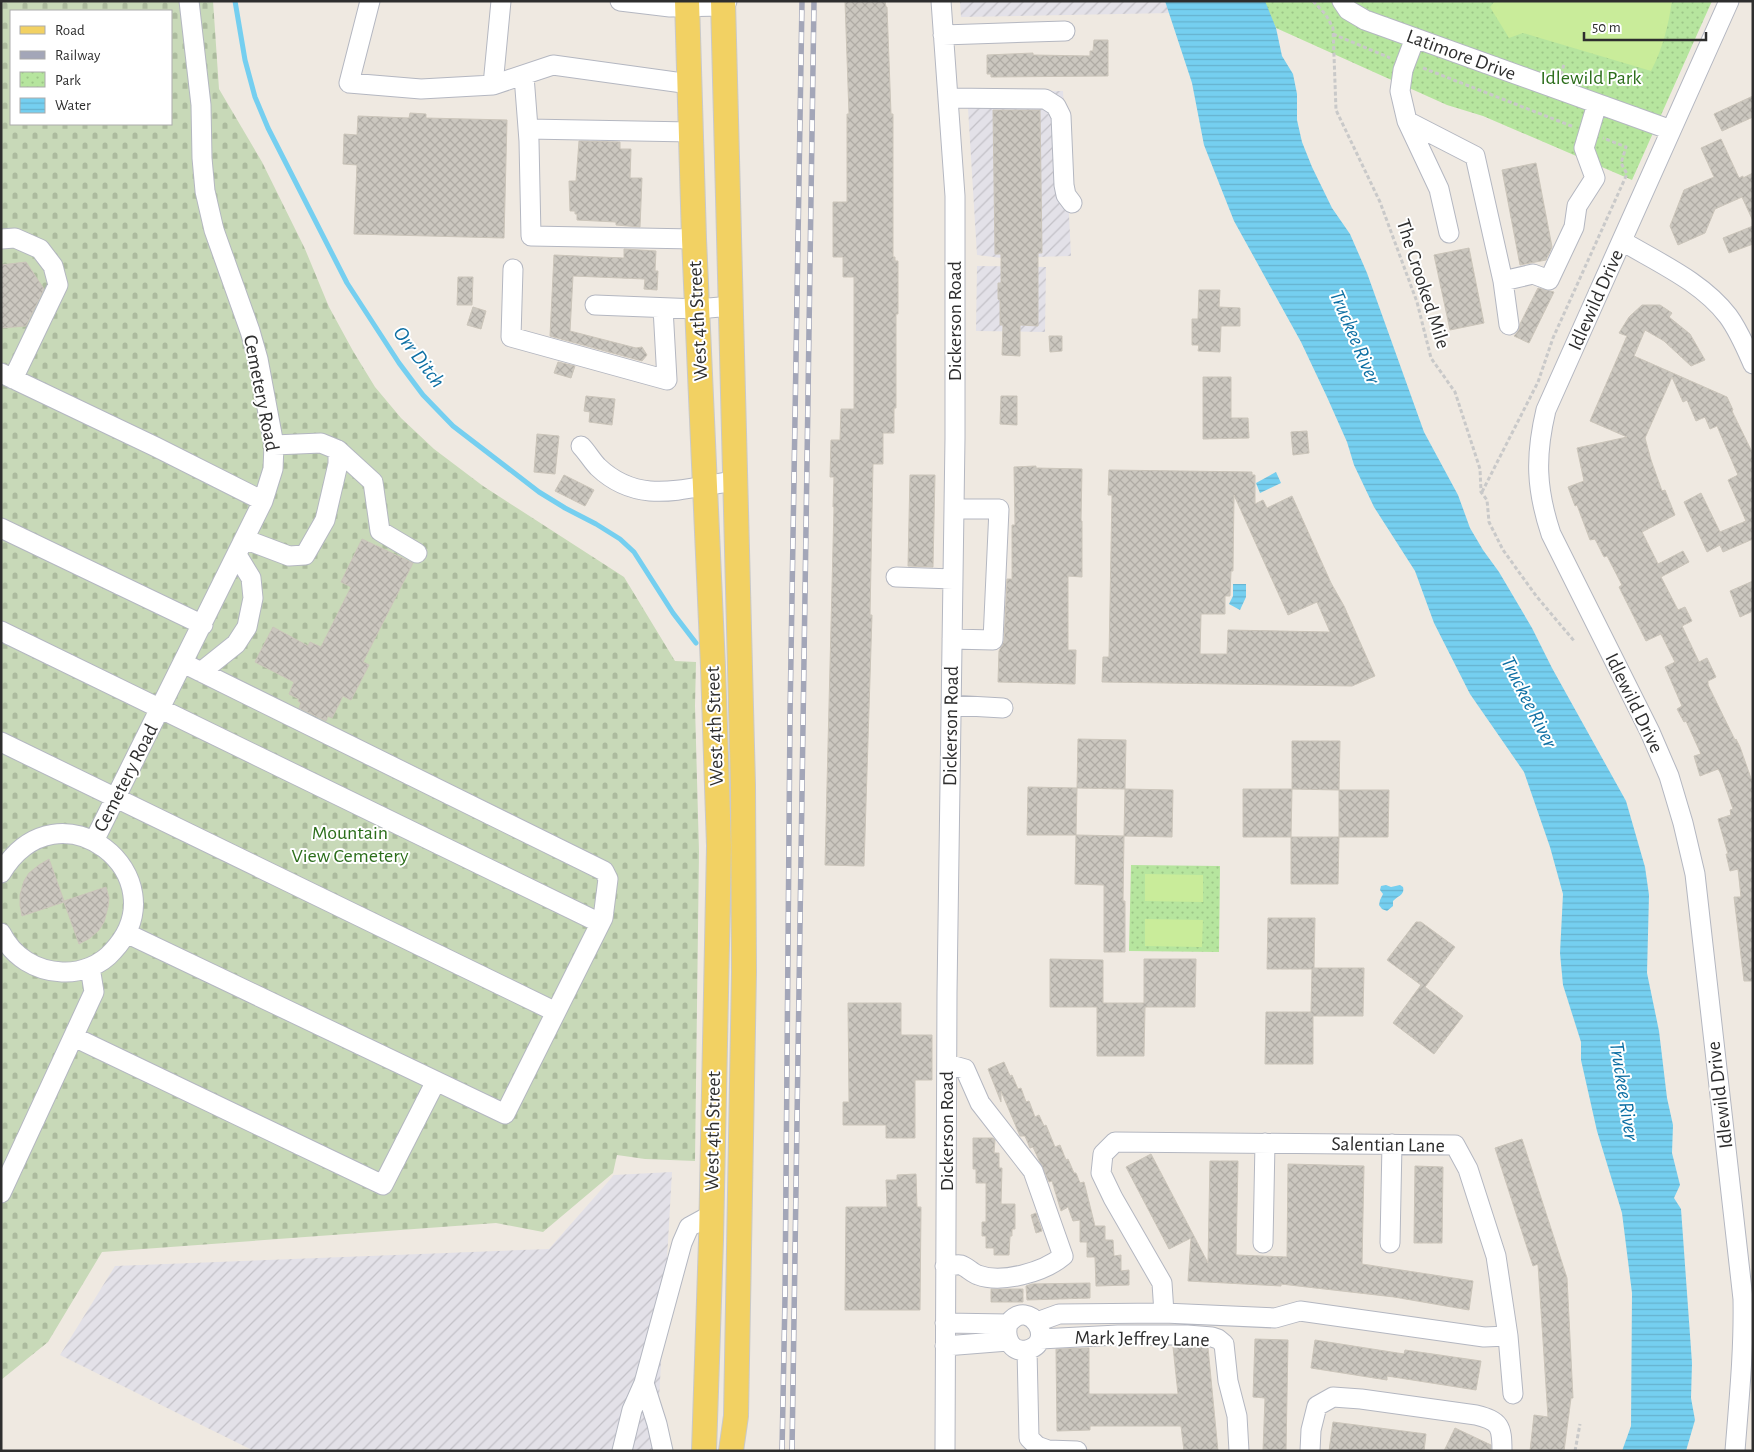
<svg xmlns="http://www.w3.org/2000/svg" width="1754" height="1452" viewBox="0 0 1754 1452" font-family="'Alegreya Sans',sans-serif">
<defs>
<pattern id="industrial-furrows" width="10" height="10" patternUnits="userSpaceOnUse" patternTransform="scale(1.25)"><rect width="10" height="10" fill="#e3e1e8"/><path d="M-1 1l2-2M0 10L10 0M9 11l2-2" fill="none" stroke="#c3c1c7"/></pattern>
<pattern id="cemetery-stones" width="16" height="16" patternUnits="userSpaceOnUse" patternTransform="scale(1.25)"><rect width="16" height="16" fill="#c8d9b8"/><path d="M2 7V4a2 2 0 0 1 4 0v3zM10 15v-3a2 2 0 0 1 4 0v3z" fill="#acbb9e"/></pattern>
<pattern id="park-dots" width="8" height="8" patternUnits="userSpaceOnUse" patternTransform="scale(1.25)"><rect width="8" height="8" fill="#b6e59e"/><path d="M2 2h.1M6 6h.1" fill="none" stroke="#9dc588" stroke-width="1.8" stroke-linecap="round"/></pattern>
<pattern id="water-rules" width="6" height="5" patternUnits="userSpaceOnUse" patternTransform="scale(1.25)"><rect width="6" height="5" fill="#75cff0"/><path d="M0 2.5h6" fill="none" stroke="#66b2ce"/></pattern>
<pattern id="building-cross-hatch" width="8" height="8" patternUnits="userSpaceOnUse" patternTransform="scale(1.25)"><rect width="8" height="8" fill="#cbc7bf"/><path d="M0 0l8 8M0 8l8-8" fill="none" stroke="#afaba4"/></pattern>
</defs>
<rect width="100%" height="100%" fill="#efe9e1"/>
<path fill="url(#industrial-furrows)" d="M960,1h205l5,12 -209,4z
M1063,91l8,165 -69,2 -25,-3 -9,-147 35,-16z
M977,266l69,1 -1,65 -69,-1z
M672,1172l-16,279h-402l-194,-96 55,-89 434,-17 65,-74z"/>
<path fill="url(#cemetery-stones)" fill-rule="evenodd" d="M1,1h212l6,88 43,73 43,87 24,58 24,44 22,36 26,31 33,31 49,37 141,91 51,84 21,1 -1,44 4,146 -4,309 -50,-2 -28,-4 -4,18 -70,59 -47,-9 -394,29 -54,90 -47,38zM11,11h160v113h-160z"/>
<path fill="url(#park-dots)" d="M1263,1h449l-80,179 -149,-64 -36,-11 -171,-77z
M1131,865l89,1 -1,86 -90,-1z"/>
<path fill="#c9ec9a" d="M1495,1h177c-4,26 -9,47 -21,70l-128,-38 -14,5 -19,-31z
M1145,874l58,1v27l-58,-1z
M1145,919l58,1 -1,27 -57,-1z"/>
<path fill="url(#water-rules)" d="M1165,1h100l11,27 6,28 11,18 4,20v26l5,22 10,25 20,41 18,26 17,39 57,159 34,63 12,33 13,22 16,22 33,56 20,40 74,133 19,66 4,28 -2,78 12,58 8,67 6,27 -1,28 8,32 -6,13 7,11 11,154 -1,35 4,22 -9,31h-64l9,-25 1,-133 -10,-80 -25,-82 -16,-71v-18l-18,-57 -3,-32 3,-59 -13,-47 -26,-75 -54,-78 -36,-71 -19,-52 -41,-64 -20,-42 -7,-23 -20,-45 -26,-55 -67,-121 -30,-76 -12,-62z
M1276,472l5,11 -21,10 -4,-10z
M1233,584h13v13l-6,13 -11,-6 4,-8z
M1386,885l5,2 9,-2 3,2c2,8 -5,9 -10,14v5l-6,5 -5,-2 -3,-4 1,-5 3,-6 -3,-4 1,-4z"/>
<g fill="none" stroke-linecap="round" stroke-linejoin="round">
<path stroke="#75cff0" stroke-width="5" d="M235,1l10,59 10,37 13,31 79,155 52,80 24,32 30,31 86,66 26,16 31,16 24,15 14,13 39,61 23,30"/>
</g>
<path fill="url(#building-cross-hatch)" stroke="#cbc5ba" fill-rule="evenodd" d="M845,1h40l1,6h1l4,107h2v143h2v4h3v53h-2v94h-2v25h-11v31h-10l-3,151h2l-8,251 -39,-1 9,-358h-1l1,-30h-4l1,-37h9l1,-31h13v-132h-11v-20h-10v-55h14v-88h2z
M1094,40h14v36l-117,1v-3h-4v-19l46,-2v2l57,1v-5h3z
M1753,96v21l-31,14 -8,-17z
M993,110h47l2,143h-4v73l-18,-1v31l-18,-1 1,-30h-3v-25l-2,-1v-16h3v-29h-6z
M410,113l16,1v4l81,2 -3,118 -150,-4 3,-69 -14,-1 1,-30 13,1 1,-19 51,2z
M1721,139l18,39 4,-2v2l10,-5v48l-11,-24 -27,12 -10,24 -27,12 -8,-19 14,-36 30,-13 -13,-29z
M579,141l41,1v7h11l-1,29h12l-2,49 -24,-2v-3l-39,-2v-6h-2v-3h-5l-1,-30h7z
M1536,163l16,84 -6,13 -26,5 -18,-95z
M1753,226v18l-24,9 -6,-15z
M1469,248l15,75 -34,7 -16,-75z
M624,249l32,2 -1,20h3l-1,19 -13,-1 1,-10 -72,-3 -3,55 66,17 6,-1 5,8 -5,6 -92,-25 4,-81 70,3z
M26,262l18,27 -18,37 -25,2v-63z
M458,277h15l-1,28h-15z
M1538,288l16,4 -25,51 -15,-7 5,-6 1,-6z
M1199,290h21l-1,17 21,1v18h-19l-1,26 -22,-1 1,-6h-7v-26h6z
M1642,305h18l12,8 -3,4 21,17 15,26 -14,6 -27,-25 -19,-11 -11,26 93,41 6,13 -1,1 21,43v85l-30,13 -3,-7 -13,7 -23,-50 17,-9 19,39 26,-11 -18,-41 10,-5 -21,-49 -7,3 -5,-12 -9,4 -9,-21 -4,2 -11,-25 -27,61 6,22 11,31 3,-1 10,25 -33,17 16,32 25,-13 6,11 -28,15 17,33 7,-3 7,14 -10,5 17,36 8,-4 9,19 -8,4v4l27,55 1,-1 4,8 13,37v197h-9l-10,-84h7l-3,-28 -8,2 -4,-17h2l-10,-35 13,-4 -1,-5 3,-1 -12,-35 -3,-5 -18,7 -6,-20 7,-2 -15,-33 -2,1 -7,-13 5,-3 -17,-39 10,-5 -14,-28 -15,7 -27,-54 3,-2 -15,-29 -3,1 -9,-18 -5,1 -13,-35 -2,1 -7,-19 16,-6 -7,-33 50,-11 -37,-16 37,-85 -8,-3 10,-16z
M473,307l13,4 -5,18 -14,-4z
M1049,336h13v15l-12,1z
M558,362l17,4 -4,12 -17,-5z
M1203,377h28v41h17l1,20 -46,1z
M586,396l29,3 -3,26 -23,-3 1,-10 -6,-1z
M1001,396h16v29l-17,-1z
M1307,431l2,22 -16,2 -2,-23z
M537,434l22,2 -4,38 -21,-2z
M1036,466v2l46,1 -1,52h1v56l-14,-1v74h8l-1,34 -77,-2 1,-31 5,-10 3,-62h5v-54h3l-1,-58z
M1109,470l143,2v3h3v29l8,-4 4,8 25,-12 39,87 13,23 31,70 -23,10 -250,-4 1,-25h6l3,-162h-4zM1234,495l54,120 29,-13 13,30 -102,-2 -1,24h-27l1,-40h24v-18h5l1,-25h2z
M564,475l30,15 -9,16 -30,-15z
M910,475h25l-2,92 -25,-1z
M362,539l51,24 -50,99 6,3 -18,35 -8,-4 -11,22 -4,-2 -2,5 -27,-13 2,-5 -3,-2 1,-2 -10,-5 5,-12 -39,-20 18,-35 35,19 2,-4 11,5 30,-60 -10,-5z
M1753,581v30l-13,6 -10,-26z
M1078,739l48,1 -1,49 -48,-1z
M1292,741h48l-1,49 -47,-1z
M1028,787l49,1 -1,47h-49z
M1125,789l48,1 -1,47 -48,-1z
M1243,789h49l-1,48h-48z
M1339,790h50l-1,47h-49z
M1076,835l48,1 -1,65h2v51h-21v-67l-29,-1z
M1291,837h48l-1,47h-47z
M49,859l15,42 42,-14 3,11 -1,9 -4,15 -5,8 -9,8 -11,6 -15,-42 -42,14 -2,-11v-10l4,-14 5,-8 10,-8z
M1268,918h47l-1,50h50l-1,48h-50v48h-48l1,-52h45l1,-43h-45z
M1416,922h5l34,25 -30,40 38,29 -29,38 -41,-31 28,-38 -34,-25z
M1050,959l53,1v43h41v-44h52l-1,48h-50l-1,49h-47v-49h-47z
M848,1003h53v32h31v45h-17v58h-29v-13h-43v-23h6z
M1004,1062l6,14 2,-1 6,14 3,-1 5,14 3,-1 6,16 4,-2 5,11 2,-1 9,22 5,-2 6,15 2,-1 6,14h2l4,10 4,-1 11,44h10v14h8l1,16 7,-1v16l8,-1v15l-33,1 -1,-29h-8v-15h-7v-22l-7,1 -5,-14 -7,4 -9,-30 -3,1 -16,-35 -3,1 -5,-12h-5l-19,-45v11l-13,-33z
M973,1138h20l2,2 -1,13h5v15h3l-1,36h14v25h-3v7h-2l-1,19h-15v-7h-8v-12h-4v-14h4v-39h-10v-14h-3z
M1522,1139l45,139 6,120h-2l-7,53h-34l4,-36 14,2 -10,-153 -5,2 -38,-118z
M1151,1154l57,109 2,-102h28l-2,94 51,2 1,-93 76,2 -2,98 111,17 -4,29 -75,-13 -113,-13v2l-93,-5 3,-43 -22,11 -43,-82z
M1415,1166l28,1 -1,76h-28z
M916,1174l1,33h4l-1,103h-75l1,-103h41l-1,-27h11v-5z
M1036,1213l6,18 -6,2 -5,-18z
M1090,1283v15l-63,2 -1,-14 6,-2z
M991,1289h32v13h-32z
M1255,1339l33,1 -2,111h-23l2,-53 -12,-1z
M1315,1340l89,14 1,-4 76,11 -5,29 -89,-14v4l-76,-12z
M1187,1346l21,2 10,103h-34l-3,-25h-91v4l-33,1 -1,-82 33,-1v46h89l-5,-47z
M1333,1422l93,12 -2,17h-95z
M1455,1428l36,17v6h-47z"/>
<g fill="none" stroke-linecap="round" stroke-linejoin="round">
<defs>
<path id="minor" d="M370,1l-21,82 72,6 72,-4 60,-20 137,19
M620,1l50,6 54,-1 3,-5
M941,1l14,195v242l-8,555 -2,458
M1342,1l6,9 17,10 306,110
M1729,1l-183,409c-11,46 -10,79 5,124l99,198 19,44 14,47 12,51 48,425c1,51 -4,101 -8,152
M943,35l122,-4
M1415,38l-12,32 -3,21 7,30 32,68 10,44
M524,76l5,65 2,95 163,3
M493,85l8,-84
M948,98l97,1 11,7 5,10 3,69 2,10 6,8
M1407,121l68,35 28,125 6,44
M528,129l163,3
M1,239l14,-1 25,11 13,17 5,19 -45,94
M1622,241c37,22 80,41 106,75 11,15 18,32 25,48
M513,269l-2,68 156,43 -4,-72
M1503,281l30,-7 16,6 25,-53 3,-21 18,-28 -11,-30 13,-44
M595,305l103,4 33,-3
M1,373l155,74 107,54
M581,446c6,6 11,15 17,21 42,40 87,20 138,14
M338,450l35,32 7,49 37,22
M1,528l202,97
M244,539l45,17 16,-1 20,-35 13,-56v-14l-17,-7 -47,2
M896,577l57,2
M1,631l599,292
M952,639l41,1 6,-131h-45
M201,672l35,-28 11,-17 6,-29 -2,-20 -14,-23
M951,705l52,3
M1,742l555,270
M94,841l169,-340 10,-32 1,-24 -16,-86 -8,-28 -36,-101 -9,-39 -3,-33 -1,-53 -12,-104
M1,873c58,-96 181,4 112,78 -12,14 -32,22 -51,21 -26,-1 -49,-15 -61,-39
M126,933l379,181 98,-196 5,-39 -4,-8 -421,-208
M74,1037l309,148 53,-104
M1,1193l93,-201 -4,-25
M1263,1243l2,-100
M1390,1243l2,-99
M945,1266c5,0 12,-2 16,-1 6,2 11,8 17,10 24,9 66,-3 85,-19l-30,-85 -53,-68 -15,-34 -18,-5
M1037,1322l22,-8 105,-1 -2,-30 -49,-85 -12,-25 2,-19 12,-12 340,3 13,24 28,87 12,80 -24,1 -184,-26 -25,7 -111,-5
M945,1323l63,1c22,-29 50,20 18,26 -15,3 -22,-13 -18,-26
M1508,1336l5,58
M1040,1339l78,-4h69l25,2 6,2 6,5 4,37 9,35 2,35
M945,1346l63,-5
M1027,1350l2,88 8,8 11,4 29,1
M622,1451l10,-41 12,-27
M663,1451l-6,-27 -13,-41 38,-140 7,-16 22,-12
M1310,1451l1,-21 6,-24 16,-9 28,2 115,16c24,6 26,11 26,36"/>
<path id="major" d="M687,1l7,238 19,428 6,179 -8,394 -7,211
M723,1l20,784 1,187 -8,444 -5,35"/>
</defs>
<use href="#minor" stroke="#b4b7c1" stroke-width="21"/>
<use href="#major" stroke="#c9c9c9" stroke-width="26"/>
<path stroke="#c9c9c9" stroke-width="3" stroke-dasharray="4 2.5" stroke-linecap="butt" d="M1313,1l13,14 7,13 3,82 44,92 37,100 14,56 24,34 25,77 1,23 6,8 2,22 14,28 34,47 38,45
M1333,34l57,24
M1423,68l151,59
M1561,75l3,-11
M1482,492l56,-110 15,-44 74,-164 -6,-11 5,-16 -23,-9
M1575,1451l5,-27"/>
<use href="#minor" stroke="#fff" stroke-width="19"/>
<use href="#major" stroke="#f2d163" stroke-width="24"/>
<defs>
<path id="rail" d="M782,1451l3,-154 5,-581 12,-715
M792,1451l22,-1450"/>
</defs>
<use href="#rail" stroke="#a3a6b8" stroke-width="5.5"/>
<use href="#rail" stroke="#fff" stroke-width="4" stroke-dasharray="11" stroke-linecap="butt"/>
</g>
<g text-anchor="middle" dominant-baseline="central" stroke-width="4" stroke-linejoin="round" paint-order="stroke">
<g font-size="20" fill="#2e2e2e" stroke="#fff">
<text transform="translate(1461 55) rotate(20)">Latimore Drive</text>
<text transform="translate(1423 284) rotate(72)">The Crooked Mile</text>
<text transform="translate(1596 300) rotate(-66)">Idlewild Drive</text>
<text transform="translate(698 321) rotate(-93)">West 4th Street</text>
<text transform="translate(955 321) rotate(-90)">Dickerson Road</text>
<text transform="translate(261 393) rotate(79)">Cemetery Road</text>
<text transform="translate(1634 703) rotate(64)">Idlewild Drive</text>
<text transform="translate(715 726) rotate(-92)">West 4th Street</text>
<text transform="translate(951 726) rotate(-89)">Dickerson Road</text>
<text transform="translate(126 778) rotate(-63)">Cemetery Road</text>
<text transform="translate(1720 1095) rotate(-97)">Idlewild Drive</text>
<text transform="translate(713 1131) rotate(-89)">West 4th Street</text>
<text transform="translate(947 1131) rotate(-90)">Dickerson Road</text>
<text transform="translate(1388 1145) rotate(1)">Salentian Lane</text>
<text transform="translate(1142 1339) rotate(1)">Mark Jeffrey Lane</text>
</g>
<g font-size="20" fill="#2c6e1b" stroke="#fff">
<text x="1591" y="78">Idlewild Park</text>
<text x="350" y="833">Mountain<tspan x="350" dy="23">View Cemetery</tspan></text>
</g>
<g font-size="21" font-style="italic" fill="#0d6fa3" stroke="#fff">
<text transform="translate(1355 337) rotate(67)">Truckee River</text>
<text transform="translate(419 357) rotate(53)">Orr Ditch</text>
<text transform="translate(1529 702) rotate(63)">Truckee River</text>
<text transform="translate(1624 1091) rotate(81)">Truckee River</text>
</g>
</g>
<rect width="1754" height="1452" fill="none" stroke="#2e2e2e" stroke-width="5"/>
<rect x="10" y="10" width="162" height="115" fill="#ffffff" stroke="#ababab"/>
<rect x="20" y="26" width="25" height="8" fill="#f2d163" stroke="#ababab"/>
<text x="55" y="35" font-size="15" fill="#2e2e2e">Road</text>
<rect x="20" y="51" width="25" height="8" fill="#a3a6b8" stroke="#ababab"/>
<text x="55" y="60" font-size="15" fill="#2e2e2e">Railway</text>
<rect x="20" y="72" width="25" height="15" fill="url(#park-dots)" stroke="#ababab"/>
<text x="55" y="85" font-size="15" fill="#2e2e2e">Park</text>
<rect x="20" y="98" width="25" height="15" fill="url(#water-rules)" stroke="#ababab"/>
<text x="55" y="110" font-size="15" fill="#2e2e2e">Water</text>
<path d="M1584 32v8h122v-8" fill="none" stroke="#2e2e2e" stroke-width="2.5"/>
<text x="1592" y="32" font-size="15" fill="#2e2e2e" stroke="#ffffff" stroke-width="4" paint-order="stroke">50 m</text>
</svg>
